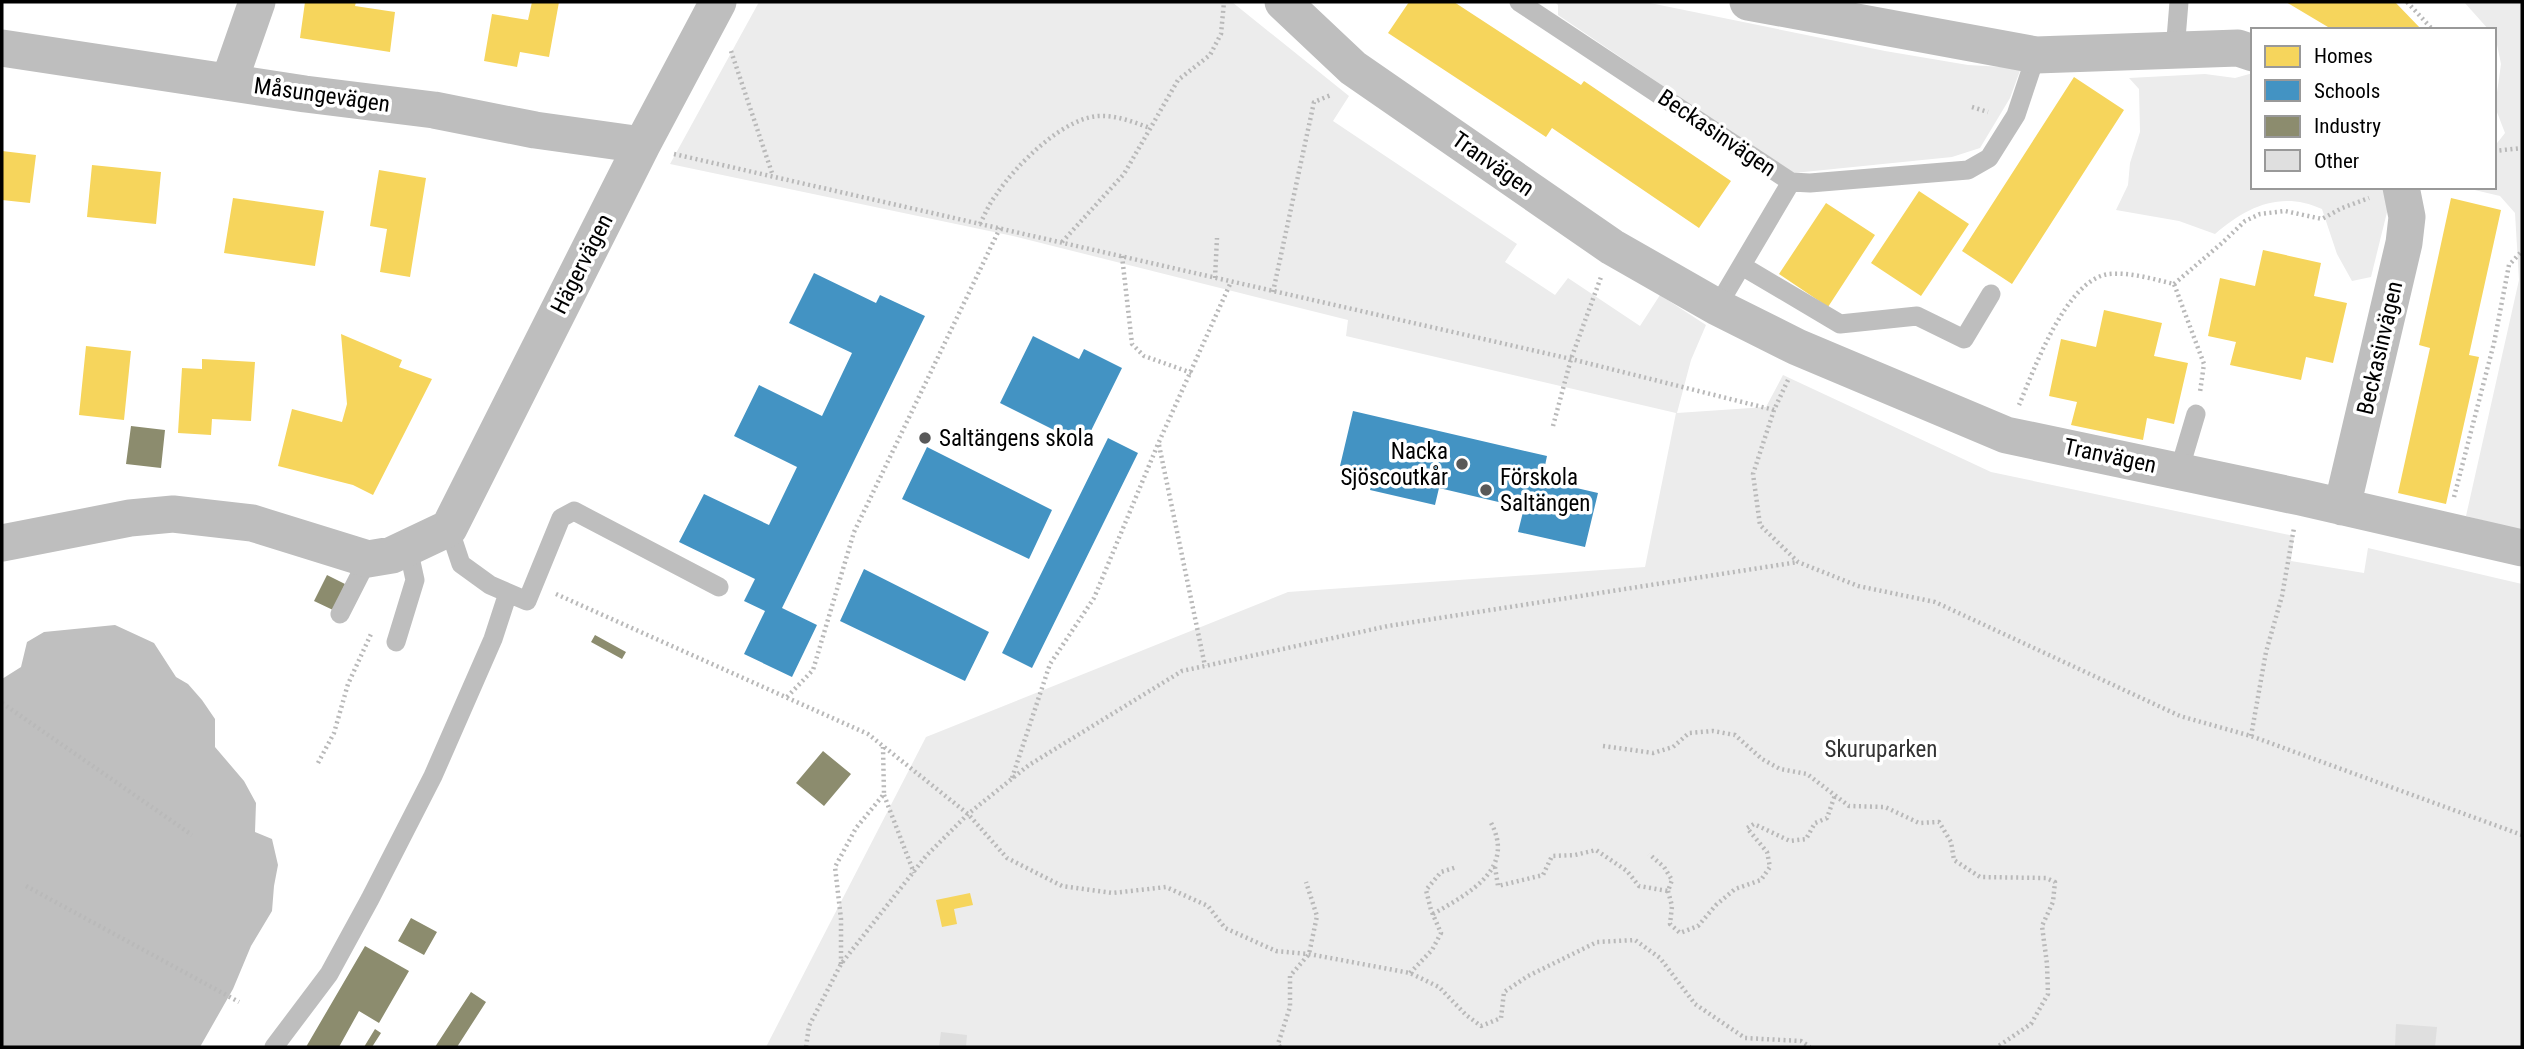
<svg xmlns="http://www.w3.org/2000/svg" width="2524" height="1049" viewBox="0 0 2524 1049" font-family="'Roboto Condensed',sans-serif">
<rect width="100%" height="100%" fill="#fff"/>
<path fill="#ececec" d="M759,2h473l117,94 -16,25 184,123 -12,18 50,33 13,-17 72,48 20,-31 46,30 -15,35 -14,53 89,-6 17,-32 208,97 303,64 -3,25 73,12 4,-25 154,36v463h-1756l160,-310 362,-145 357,-25 31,-154 -330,-77 2,-16 -335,-84 -343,-72z
M1555,2h90l240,49 83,14 53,3 -11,30 -30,50 -28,9 -158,16 -48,-31 -188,-127v-10z
M2464,2h58v529l-56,-15 53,-236 -4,-67 -15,-17 -38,-9h32v-40l11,-14 -10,-26 6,-43 -7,-34h-5z
M2253,73v114h132l5,13 -19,77 -19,4 -15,-27 -15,-45c-41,-19 -76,-2 -107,25l-36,-13 -63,-11 12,-25 2,-22 10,-31 -1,-43 -10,-11 76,-4 30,4z"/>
<path fill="#bfbfbf" d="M115,625l39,18 22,34 12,7 14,16 13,19v28l29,34 12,22 -1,29 17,7 6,26 -4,21 -2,25 -21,35 -18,43 -33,58h-198v-368l19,-12 6,-25 17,-10z"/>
<path fill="#f6d55c" d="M305,2h51l-1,4 40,6 -5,40 -90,-14z
M532,2h27l-10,55 -29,-5 -3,15 -33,-6 8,-47 36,6z
M1409,2h45l127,83 3,-4 147,100 -32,47 -147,-100 -6,9 -158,-104z
M2286,2h109l27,28h-89z
M2074,77l50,33 -112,174 -50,-33z
M2,151l34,4 -6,48 -28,-3z
M92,165l69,7 -5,52 -69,-7z
M379,170l47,8 -16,99 -30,-5 7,-43 -17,-3z
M1919,191l50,33 -48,72 -50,-33z
M233,198l91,13 -9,55 -91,-13z
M2451,198l50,12 -32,145 10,2 -33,147 -48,-11 32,-145 -11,-3z
M1826,203l49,32 -47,72 -49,-33z
M2263,250l58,13 -7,33 33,7 -14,60 -27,-6 -5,23 -71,-15 6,-23 -28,-6 12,-58 35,8z
M2104,310l58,13 -8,33 34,7 -14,61 -27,-6 -4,22 -72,-15 6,-23 -28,-6 12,-57 35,8z
M341,334l61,26 -3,7 33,12 -59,116 -20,-10 -75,-19 14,-57 50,13 5,-18z
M86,346l45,5 -7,69 -45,-5z
M202,359l53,3 -4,59 -39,-2 -1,16 -33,-2 4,-65 20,1z
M970,893l3,12 -19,4 3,15 -15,3 -6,-27z"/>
<path fill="#4393c3" d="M814,273l62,30 4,-8 45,21 -143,292 35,17 -25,52 -48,-23 21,-43 -21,-10 11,-22 -76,-37 25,-48 65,31 28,-58 -63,-31 25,-51 63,31 30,-63 -63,-30z
M1033,336l46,23 5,-10 38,19 -38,77 -84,-42z
M1353,411l194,45 -5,24 56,13 -13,54 -67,-15 6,-24 -85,-20 -4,17 -65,-15 4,-16 -34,-8z
M1108,438l30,15 -106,215 -30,-15z
M927,447l125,63 -23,49 -127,-60z
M864,569l125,63 -24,49 -125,-60z"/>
<path fill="#8c8c6e" d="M131,426l34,4 -4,38 -35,-4z
M327,575l18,9 -12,26 -19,-9z
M595,635l31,17 -4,7 -31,-17z
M823,751l28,23 -27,32 -28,-23z
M411,918l26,14 -13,23 -26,-14z
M365,946l44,25 -30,52 -20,-12 -20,36h-33z
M471,992l15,10 -29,45h-22z
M375,1029l6,4 -9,14h-8z"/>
<path fill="#dfdfdf" d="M2396,1024l41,3 -2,20h-40z
M941,1032l26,3 -1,12h-27z"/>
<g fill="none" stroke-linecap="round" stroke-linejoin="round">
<path stroke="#b9b9b9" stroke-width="4.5" stroke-dasharray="2 3.5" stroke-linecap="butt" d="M2407,2l26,28
M731,51l42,125
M1972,107l16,5
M2494,151l28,-3
M674,154l897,205 203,51
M980,224c5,-10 9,-20 16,-29 19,-29 70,-81 107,-79 16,0 33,7 47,12
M1062,242l62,-68 54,-94 32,-25 11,-21 3,-32
M1122,256l10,88 12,12 48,17
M1215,278l2,-40
M2174,284l48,-41 23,-22 15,-7 25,-3 37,8 20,-11 27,-10
M1273,292l41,-190 17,-7
M1788,380l-14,30 -21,64 7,51 38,37 60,24 77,16 245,114 71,20 271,99
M2019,405c15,-35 47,-126 90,-131 21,-2 44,5 65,10l30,80 -4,28
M1553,426l18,-67 30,-82
M1159,445l46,221
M2454,497l40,-154 15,-78 13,-14
M556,594l312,140 100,80 39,44 55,28 51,7 53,-6 42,19 17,22 51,23 33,3 101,19 29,14 27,28 15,11 20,-8 3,-26 24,-16 69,-34 38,-2 25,18 35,46 50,34 56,3 9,6
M787,697l26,-27 41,-138 146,-304
M2,703l190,132
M2251,736l15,-84 16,-56 12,-68
M1603,746l50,7 20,-6 16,-14 24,-2 22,4 27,24 18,10 27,5 42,32 36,1 34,16 20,-1 12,20 3,18 26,17 66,1 9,4 -2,20 -11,24 5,38 1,30 -17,30 -34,23
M318,763l16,-30 14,-49 23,-50
M1012,778l38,-114 44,-66 64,-154 73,-162
M884,795l30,78
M1495,867l3,19 45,-11 9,-19 23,-1 21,-5 31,21 12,15 29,5 4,-11 -8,-13 -15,-13
M26,886l213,116
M1668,891l4,15 -2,18 10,9 18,-7 18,-21 19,-16 26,-9 9,-13 -3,-15 -20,-24 7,-4 36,17 16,-2 9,-16 12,-5 8,-23
M1433,914c36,-21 84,-45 57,-93
M841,964v-45l-6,-52 21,-39 28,-34 -1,-47
M1410,973l22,-23 9,-17 -10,-23 -5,-20 15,-18 16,-5
M806,1047l3,-21 32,-62 85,-108 42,-42 61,-49 153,-94 206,-45 410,-64
M1280,1047l-2,-3 12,-37v-31l19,-22 8,-38 -11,-34"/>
<path stroke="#bebebe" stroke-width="19" d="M1519,2l272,180 19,1 158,-13 21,-12 27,-43 20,-60
M2175,51l4,-49
M1742,266l98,58 77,-8 47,23 27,-45
M1717,307l74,-125
M2179,471l17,-57
M449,528l12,36 29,21 37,16 34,-83 13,-7 145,76
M340,614l28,-55
M396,642l19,-62 -7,-32
M274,1047l55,-73 41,-75 63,-123 60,-137 15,-46"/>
<path stroke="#bebebe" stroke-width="37" d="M1283,2l70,66 259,179 105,60 80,40 209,88 294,62 222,51
M1748,2l288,53 202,-7 15,5
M2,48l303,46 129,16 101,20 107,15
M229,82l28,-80
M2342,507l62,-264 3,-26 -6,-30
M2,543l128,-25 43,-4 79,9 116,36 24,-4 57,-27 193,-383 76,-143"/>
</g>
<g fill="#595959" stroke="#fff" stroke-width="2.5">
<circle cx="925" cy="438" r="7"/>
<circle cx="1462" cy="464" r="7"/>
<circle cx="1486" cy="490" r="7"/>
</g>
<g text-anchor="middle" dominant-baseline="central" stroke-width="7" stroke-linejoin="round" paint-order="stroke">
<g font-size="23" fill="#000" stroke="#fff">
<text transform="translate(322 95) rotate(8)">Måsungevägen</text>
<text transform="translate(1717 133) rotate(34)">Beckasinvägen</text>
<text transform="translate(1493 164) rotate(35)">Tranvägen</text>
<text transform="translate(582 264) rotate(-63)">Hägervägen</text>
<text transform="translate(2380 348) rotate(-77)">Beckasinvägen</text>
<text transform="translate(2110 456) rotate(12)">Tranvägen</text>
</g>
<g font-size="23" fill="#000" stroke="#fff" text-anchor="start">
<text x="939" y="438">Saltängens skola</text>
<text x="1448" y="451" text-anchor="end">Nacka<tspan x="1448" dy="26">Sjöscoutkår</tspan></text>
<text x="1500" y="477">Förskola<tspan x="1500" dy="26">Saltängen</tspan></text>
</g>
<g font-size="23" fill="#333" stroke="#fff">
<text x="1881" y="749">Skuruparken</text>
</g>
</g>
<rect width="2524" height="1049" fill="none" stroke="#000000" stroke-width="7"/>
<rect x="2251" y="28" width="245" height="161" fill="#ffffff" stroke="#999999" stroke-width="2"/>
<rect x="2265" y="46" width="35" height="21" fill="#f6d55c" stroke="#999999" stroke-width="2"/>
<text x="2314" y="63" font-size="21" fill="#000000">Homes</text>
<rect x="2265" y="80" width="35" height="21" fill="#4393c3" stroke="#999999" stroke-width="2"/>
<text x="2314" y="98" font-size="21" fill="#000000">Schools</text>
<rect x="2265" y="116" width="35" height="21" fill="#8c8c6e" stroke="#999999" stroke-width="2"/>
<text x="2314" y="133" font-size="21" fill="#000000">Industry</text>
<rect x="2265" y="150" width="35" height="21" fill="#dfdfdf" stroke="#999999" stroke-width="2"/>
<text x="2314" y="168" font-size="21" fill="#000000">Other</text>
</svg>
